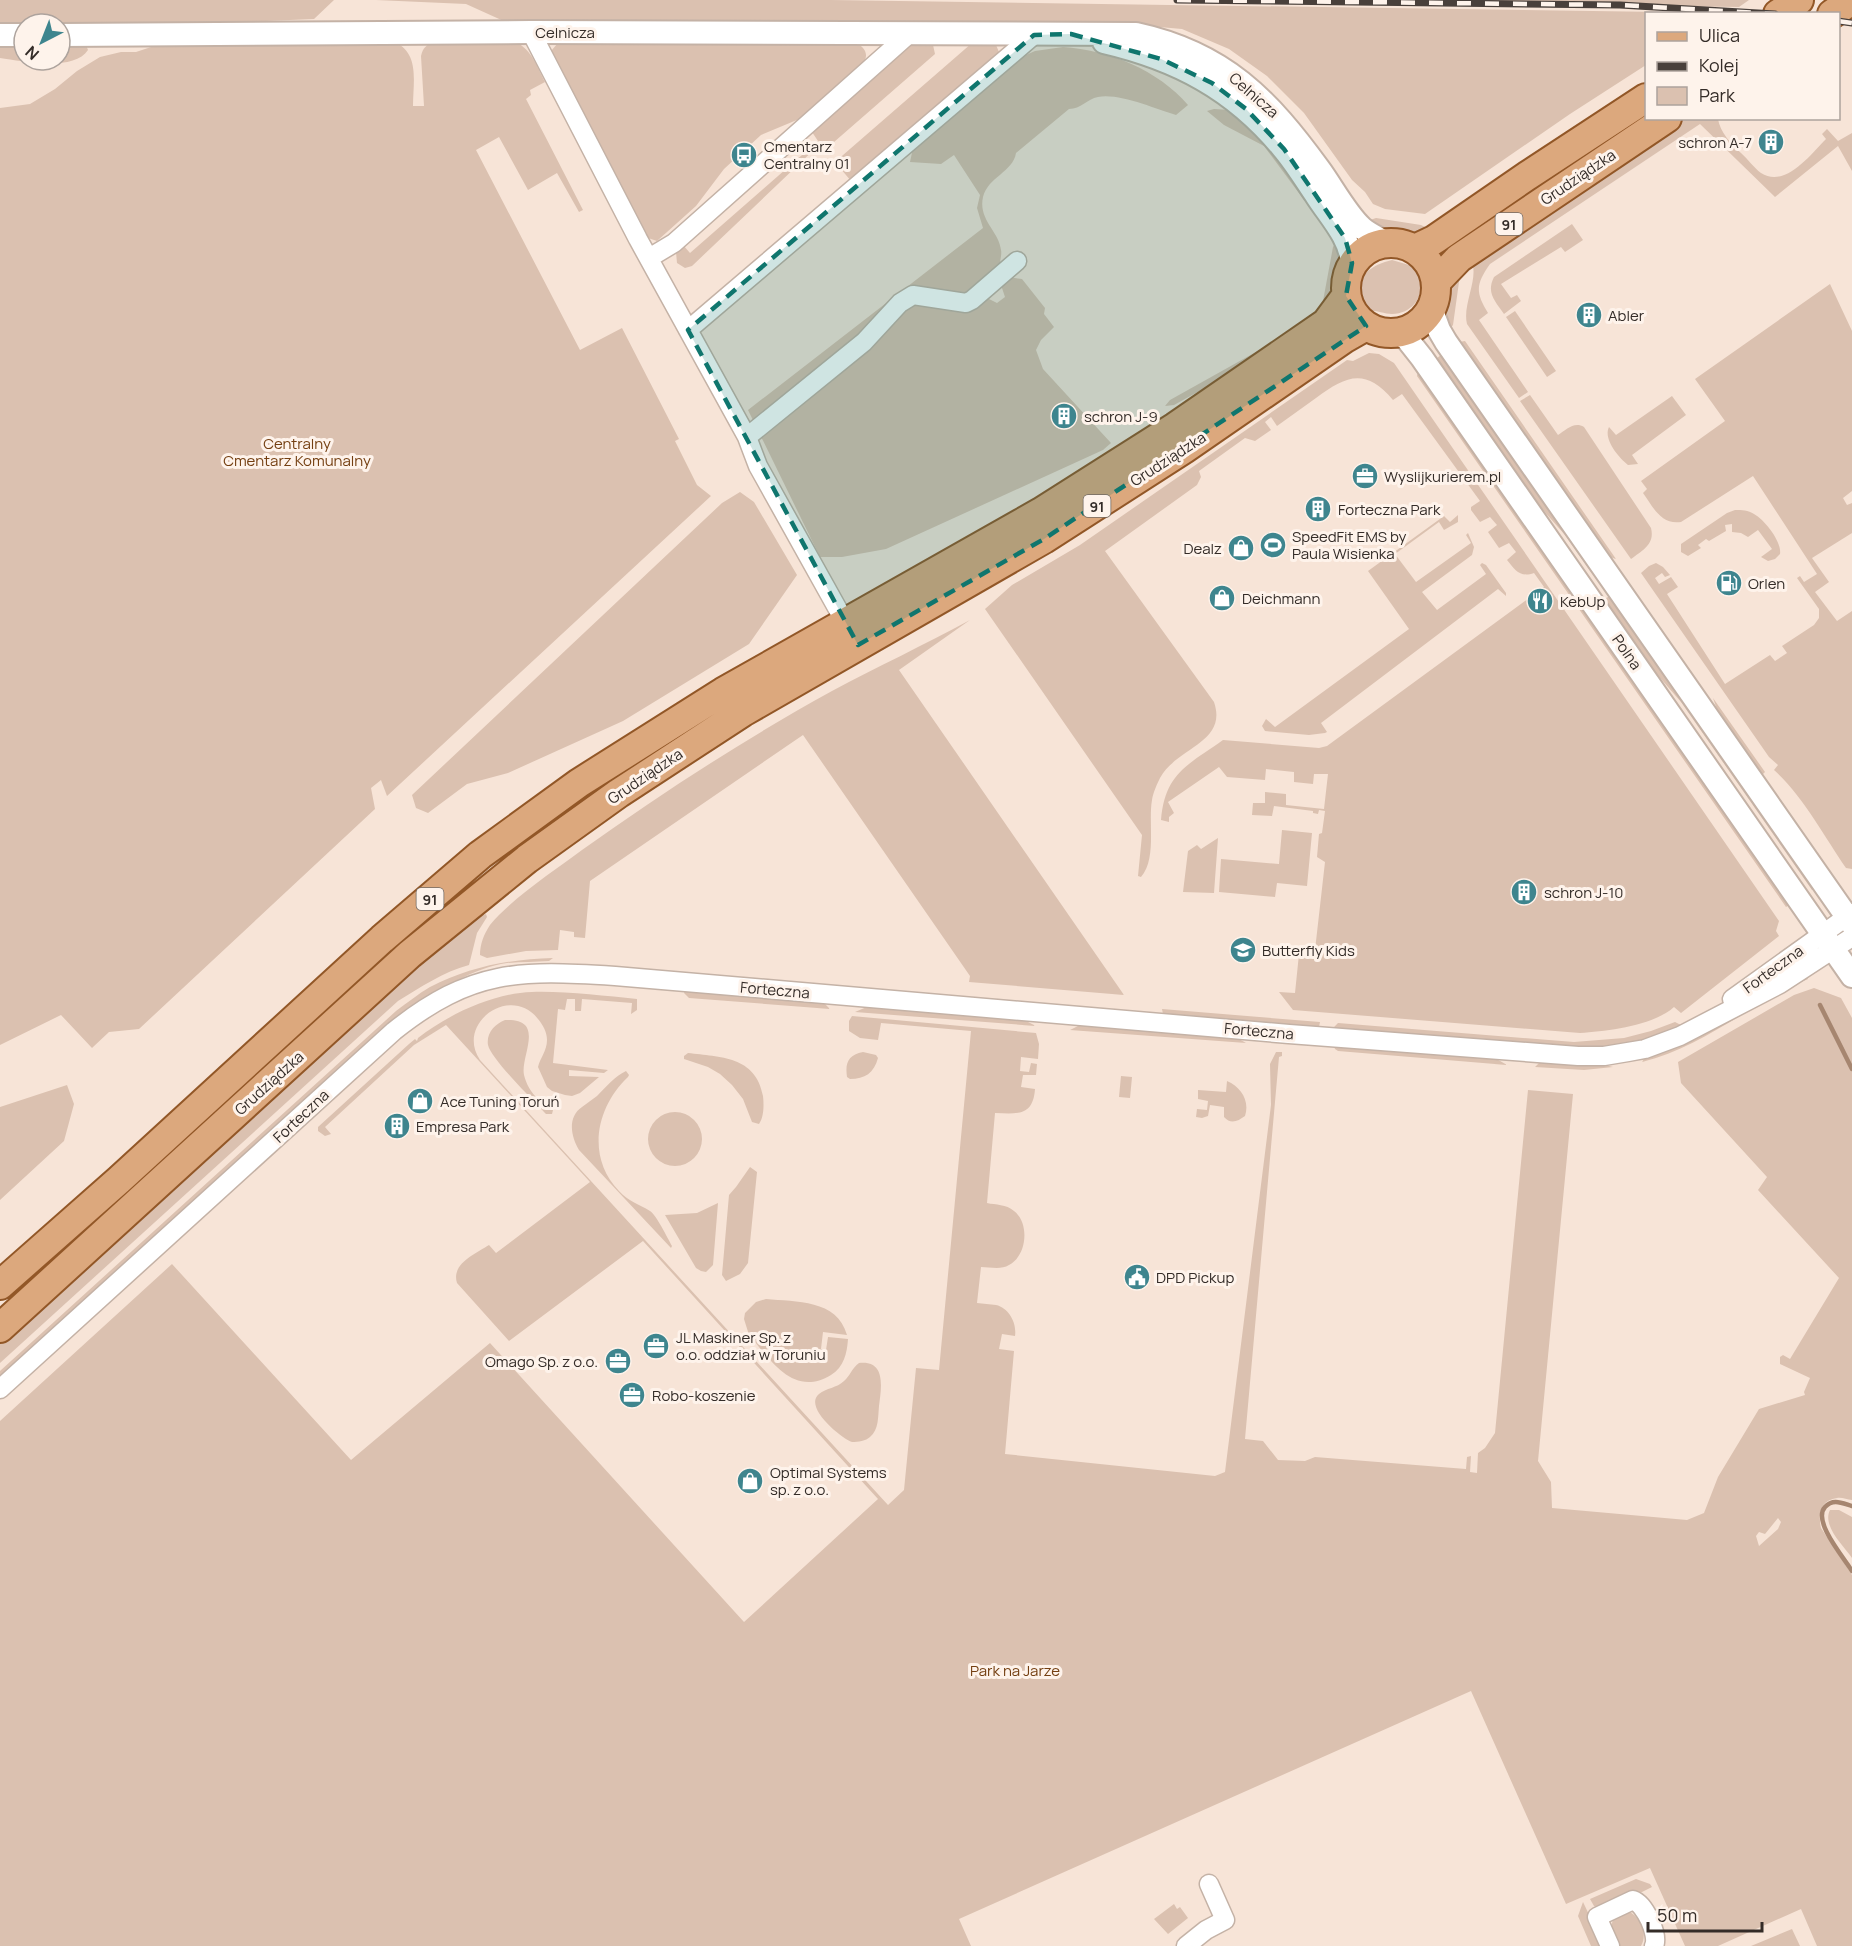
<svg xmlns="http://www.w3.org/2000/svg" width="1852" height="1946" viewBox="0 0 1852 1946" font-family="Manrope,sans-serif">
<rect width="100%" height="100%" fill="#f7e4d7"/>
<path fill="#dbc1b0" fill-rule="evenodd" d="M0,0h334l-20,19 -191,8 -123,-4z
M376,0h455l899,13 -84,1v51l-76,49 -145,100 -40,-5 -12,-5 -8,-12 -13,-12 -48,-67 -37,-37 -38,-27 -47,-20 -34,-3 -640,-3 -42,-19z
M1244,0h505l-10,7z
M395,42c25,12 18,40 18,64h11l-3,-50c2,-8 5,-11 12,-14h83c16,8 21,25 29,40l-15,8 1,5 -5,4 57,111 -4,2 -22,-39 -29,17 -29,-53 -23,13 104,200 42,-22 57,111 -4,2 22,44 14,11 -324,300 -6,-16 -10,8 4,21 -236,220 -30,3 -17,16 -31,-33 -61,30v-937l30,-4 25,-15 22,-18 23,-14 21,-5h15l21,-7z
M558,43h299c7,5 12,10 7,19l-60,55 -43,18 -37,34 -28,37 -39,35 -12,-4 -94,-186z
M914,43l19,2 2,9 -109,95 -6,-5 -128,122 -7,2 -8,-5 -1,-11 7,-7 7,8 128,-112 -6,-9z
M972,43l24,2 3,7 -1,3 -147,126 -16,-19z
M0,45h24v15h36v-15h26l2,5c-14,22 -66,11 -88,8z
M1063,47c46,3 95,23 125,58l-12,10c-21,-6 -56,-22 -78,-18 -11,2 -17,12 -29,12l-53,44c-3,19 -28,24 -33,44 -5,23 16,34 18,53 1,4 -1,10 -1,14l-37,32 15,5 11,-2 8,4 8,-6 -4,-12 7,-8 14,2 23,29 -1,6 10,13 -13,13 -5,10 7,19 68,74 -8,7 -217,99 -44,8h-22l-72,-147 235,-182 -6,-20 3,-13 -26,-40 -13,9 -31,-2 3,-14 106,-90 16,-7z
M1214,109l16,1 16,8 85,110 -7,-1 -60,-81 -40,-21 -17,-14z
M1682,119h36c2,13 13,25 23,34 7,6 13,15 20,20 24,16 50,-19 65,-34l-4,-5 5,-5 11,12 14,-8v38l-14,-25 -63,51 -75,-73 -210,140c-14,20 -15,28 -2,49l-9,7 49,72 -9,6 -52,-74c-5,-20 13,-47 4,-64z
M1376,218l45,7 8,4 -14,6 -34,-3 -11,-12z
M1572,224l11,16 -18,12 -4,-5 -60,37 10,14 6,-3 4,6 -17,13c-9,-13 -18,-21 -10,-37z
M1336,242l5,18 -7,19 -2,18 -6,12 -3,-8 10,-54z
M1392,260l17,5h9c11,20 0,49 -26,49 -9,0 -18,-5 -28,-3 -15,-27 1,-45 28,-51z
M1460,275l-7,50 -4,5c-8,-23 -6,-37 11,-55z
M1830,284l22,47v160l-9,7 4,7 5,-2v30l-40,25 17,24 -14,10 22,29 15,-10v258l-6,-1c-22,-32 -43,-72 -72,-98l4,-5 -9,-8 -128,-184 8,-7 7,-3 7,4 7,8 -5,2 -3,-4 -7,5 4,6 12,-7 7,10 -11,7 58,90 45,-29 5,6 12,-8 -5,-7 32,-21 5,-7v-9l-22,-31 3,-2 4,6 13,-8 -64,-98 -72,46c-20,3 -28,-15 -38,-29l4,-4 -6,-8 84,-60 -30,-42z
M1515,311l41,60 -9,6 -41,-60z
M1309,318l-35,32 -100,55 -9,1 5,-6 93,-52z
M1465,341l151,218 -6,-2 -151,-215z
M1369,353l10,1 15,9 385,558 -3,10 3,5 -98,77 -7,-6c-21,19 -66,24 -94,26l-287,-23 -14,-18 16,1 4,-39 16,-4 10,-88 -8,-5 2,-23 3,-1 3,-22 -6,-1 -1,4 -5,-1v-2l-39,-5 -2,10 -20,-1 1,-12h12v-11l21,2v11l38,4 4,-35h-14l-1,10 -19,-2v-10l-28,-3 -1,11 -38,-3 -8,-10 -51,35 6,11 -5,4v5l-8,-2c4,-47 27,-55 62,-80l96,8 8,-2 217,-159 -10,-14c-14,5 -19,-3 -27,-13l9,-8 -7,-9 -10,5 -11,-16 9,-7 -7,-8 -10,5 -9,-12v-3l9,-6 -78,-107 -9,6c-28,-33 -47,-24 -77,-2 -13,9 -26,19 -39,28l-6,-9 -6,5 6,8 -16,11 -10,-3 -46,33 2,6 -4,8 -92,66 109,151c14,41 -37,45 -54,76 -3,6 -7,15 -8,22 -4,22 5,59 -11,77l-3,-1 4,-41 -157,-226 27,-24 68,-40 267,-185 6,1z
M1443,353l156,224 -8,-5 -26,-37 -44,-50 -86,-125z
M1418,371l373,533 -5,3 -369,-531z
M1530,395l28,40c8,-5 16,-14 26,-8l67,101c4,16 -8,22 -20,31l-111,-158z
M1672,396l14,19 -54,40 6,9 -10,1c-10,-8 -25,-26 -19,-38l7,8z
M740,492l14,10 43,73 -48,69 -126,77 -115,52 -41,11 -39,29 -12,-5 -4,-13 310,-292z
M1735,510c7,0 13,0 19,4 11,6 28,28 26,40l-5,5 -7,2 -7,-4 11,-8 -14,-19 -10,7 -7,-4 -9,-1v-8l-7,1 1,6 -17,10 -3,-2 -8,6 3,3 -13,8 -7,-4v-8l46,-31z
M1458,515v7l-14,8 -5,-8 -44,32 21,28 55,-39 -5,-8 2,-2 6,14 -2,8 -50,37 15,18 49,-36 -6,-9 2,-2 4,2 20,28v3l-8,-7 -177,134 6,9 -2,1 -16,2 -44,-4 -3,-5 4,-7 9,8 134,-98 -41,-58 76,-55 6,6z
M1610,596l205,291 -3,3 -131,-188 -45,-52 -32,-47 2,-5z
M970,620l-71,50 225,325 -155,-13 1,-6 -167,-241 -213,146 -5,57 -11,-1v-5l-14,-2 -2,20 -32,1 -39,7 -7,-3c0,-11 4,-21 10,-30 20,-25 65,-55 92,-75 80,-57 163,-111 250,-159 45,-24 92,-46 138,-71z
M1713,698l52,74 -4,4 -40,-55z
M1282,830l30,3 -5,53 -30,-3 -2,14 -56,-5 2,-33 58,5z
M1218,838l-4,55 -31,-1 5,-41 9,-6 4,4z
M486,914l1,3 -10,16 -8,32c-26,7 -48,22 -71,36l-398,362v-24l341,-308 132,-112z
M553,958l-4,3c-14,1 -28,1 -42,2 -32,4 -72,29 -99,46l-408,369v-7l396,-360c11,-8 22,-17 34,-24 39,-20 80,-28 123,-29z
M1806,976l2,3c-58,25 -105,68 -166,83l3,-5 24,-7z
M1814,988l27,10 11,20v482c-5,0 -10,-3 -15,-2 -17,2 -19,17 -16,30l31,47v371h-35l-16,-37 -83,37h-33l-35,-78 -84,36 -95,-213 -512,228 12,27h-971v-525l172,-157 179,196 139,-117 254,279 134,-123 -235,-258 -134,100 -52,-58c-6,-19 18,-29 32,-38l7,8 94,-71 -144,-157 -32,20 -89,82 6,7 -6,2 -7,-5v-4l91,-83 6,-5 2,2 1,-3c29,-23 76,-45 114,-46 33,-1 72,4 105,7v11l-6,4 1,-11 -50,-4 -1,12h-6v-12h-8l-2,11 -7,-1 -5,54 55,7 -4,3 -35,-3v6l30,1 -19,16 -8,3 -7,-1 -13,-4 -5,-4 -9,-20c2,-9 9,-16 9,-27 0,-8 -4,-15 -9,-21 -27,-35 -83,4 -58,41l408,445 16,-15 12,-122 23,2 32,-339 -90,-8 -3,17 -18,-2 -11,-7v-10l3,-5 184,17 3,11 -1,15 -17,-2 -1,14 9,1 2,-9 6,1 -1,11h-13l-2,12 14,2c-2,27 -17,25 -40,24l-8,90c9,2 19,1 27,8 16,12 13,45 -5,54 -8,5 -19,2 -28,2l-4,36c6,1 13,1 19,2 13,3 21,18 19,31l-13,-2 -3,15 15,2 -9,103 210,22 10,-4 46,-367 -1,-41 6,-12h6v4l-3,1 -34,382 18,2 15,19 27,1 10,-4 151,12 1,-12 4,-1 -1,16 7,1 1,-20 7,-5 10,-15 33,-343 45,4 -35,367 13,21 1,26 135,12 17,-7 14,-36 41,-68 46,-14 -1,-3 6,-14 -30,-14v-7l3,-2 7,4 49,-81 -81,-88 9,-13 -86,-94 -3,-21 116,-67zM1778,1518l3,4 -3,7 -19,17 -3,-10 3,-4 6,2z
M685,990l131,11 9,3 5,5 -141,-11 -5,-5z
M869,1006l155,14 12,6 -181,-14z
M1162,1009l158,13 -1,5 -156,-13z
M505,1020c42,-2 15,36 19,55 5,19 15,25 29,35l-1,4h-6c-12,-13 -55,-55 -58,-69 -2,-12 7,-21 17,-25z
M1675,1022l6,3c-29,14 -59,20 -91,23l-257,-20 5,-5 236,19 50,-4 27,-7z
M1084,1023l155,16 7,4 -176,-13z
M1333,1044l162,14 12,7 -169,-14 -3,-2z
M863,1052l13,3 2,3c-4,15 -13,21 -28,21l-3,-2c-2,-14 1,-22 16,-25z
M688,1053c32,4 68,3 75,43 1,9 1,21 -4,28l-7,-2 -9,-23 -11,-14 -12,-11 -12,-7 -24,-8v-3z
M1540,1062l65,3 8,2 -29,3 -49,-3z
M626,1071l3,4 -1,2c-32,30 -42,80 -9,114 10,11 20,13 31,20 7,5 17,26 22,35l-1,2 -92,-98c-8,-13 -12,-33 3,-43 5,-4 10,-7 15,-11 9,-9 18,-20 29,-25z
M1121,1076l11,1 -2,21 -11,-1z
M1227,1081c14,6 23,20 18,35 -7,5 -14,9 -21,1v-10l-14,-2 -2,11 -6,2 -6,-1 1,-8 10,1 1,-9 -10,-2v-9l28,2z
M67,1085l7,19 -10,37 -64,59v-93z
M648 1139a27 27 0 1 1 54 0a27 27 0 1 1-54 0Z
M750,1167l7,5 -9,91 -8,11 -14,7 -4,-6 7,-80 7,-8z
M718,1203l-5,62 -7,7 -5,-1 -5,-3 -31,-53 32,-2z
M766,1299c30,3 71,0 81,36l-24,-3 -2,17 5,1 2,-13 20,2c-1,14 -4,28 -17,36 -38,23 -60,-15 -82,-40l-5,-16 1,-6 11,-11z
M859,1363c28,-3 22,26 20,43 -1,10 0,24 -9,31 -4,4 -12,5 -18,5 -11,-4 -49,-35 -33,-48 7,-6 18,-6 25,-13 6,-5 8,-13 15,-18z
M1830,1510h9l13,7v41c-9,-13 -30,-32 -22,-48z
M1636,1879l14,5 2,3 -12,6 -6,-1 -36,16 -4,-2 -4,-7z
M1583,1902l21,44h-13l-13,-30z
M1174,1904l3,5 3,-2 8,11 -20,16 -14,-15z
M1628,1911c13,6 20,23 13,35h-22l-8,-18 2,-9z
M1792,1929l8,17h-49z"/>
<g fill="none" stroke-linecap="round" stroke-linejoin="round">
<path stroke="#a68670" stroke-width="4.5" d="M1820,1005l32,64
M1852,1506c-10,-3 -19,-8 -27,1 -13,14 19,51 27,64"/>
<defs>
<path id="minor" d="M531,32l107,207 109,198 11,29 92,165
M649,258l25,-15 235,-209
M688,330l346,-295
M747,437l117,-95 36,-39 13,-8 53,8 6,-3 45,-39
M1732,999l120,-86
M0,1389l394,-358c78,-62 125,-61 221,-55l674,58 289,22h26l24,-4 17,-3 35,-13 100,-52 72,-47
M1186,1946l20,-16 19,-10 -16,-36
M1610,1946l-13,-29 36,-17c12,4 26,35 21,46"/>
<path id="tertiary" d="M0,35h24
M60,35l471,-3 605,2c88,19 132,65 183,135 12,16 28,46 43,59 7,6 16,10 23,14
M1104,42c73,17 130,47 178,105 13,15 23,32 34,48 14,22 34,42 36,68
M1431,308l8,22 7,12 406,582
M1397,332l10,7 15,19 430,618"/>
<path id="primary" d="M1778,14l21,-14
M1832,14l20,-14
M1346 288a45 45 0 1 1 90 0a45 45 0 1 1-90 0Z
M1415,249l19,-9 93,-64 119,-78
M1436,282l23,-24 208,-140
M0,1285l119,-105 263,-241 98,-84 99,-72 144,-91 318,-180 134,-85 151,-104 20,-27
M0,1328l410,-374 117,-95 92,-66 124,-81 301,-173 140,-90 161,-111 21,-12"/>
</defs>
<use href="#minor" stroke="#c4b2a6" stroke-width="21"/>
<use href="#tertiary" stroke="#c4b2a6" stroke-width="26"/>
<use href="#primary" stroke="#925727" stroke-width="32"/>
<use href="#minor" stroke="#fff" stroke-width="18"/>
<use href="#tertiary" stroke="#fff" stroke-width="22"/>
<use href="#primary" stroke="#dca87d" stroke-width="28"/>
<defs>
<path id="rail" d="M1177,0l443,5 155,9
M1838,21l14,2"/>
</defs>
<use href="#rail" stroke="#49403b" stroke-width="7"/>
<use href="#rail" stroke="#fef3eb" stroke-width="4.5" stroke-dasharray="14" stroke-linecap="butt"/>
</g>
<path fill="#0f766e" fill-opacity="0.2" stroke="#0f766e" stroke-width="4.5" stroke-dasharray="12 8" stroke-linejoin="round" d="M1071,34l90,25 51,24 34,26 38,40 61,89 7,25 -6,33 20,30 -322,213 -186,106 -170,-315 346,-295z"/>
<defs>
<symbol id="building-disc" viewBox="-11 -11 22 22"><circle r="9.5" fill="#3e858e" stroke="#fef3eb"/><path d="M-4-6H4V6H1V3H-1V6H-4ZM-2.5-4.3h1.7v1.8h-1.7ZM.8-4.3h1.7v1.8H.8ZM-2.5-1h1.7V.8h-1.7ZM.8-1h1.7V.8H.8Z" fill="#fff"/></symbol>
<symbol id="bus-disc" viewBox="-11 -11 22 22"><circle r="9.5" fill="#3e858e" stroke="#fef3eb"/><path d="M-5-6H5V4H4V6H2V4H-2V6H-4V4H-5ZM-3.5-4V0h7V-4ZM-3.5 1.2v1.5H-2V1.2ZM2 1.2v1.5H3.5V1.2Z" fill="#fff"/></symbol>
<symbol id="office-disc" viewBox="-11 -11 22 22"><circle r="9.5" fill="#3e858e" stroke="#fef3eb"/><path d="M-6-3h4V-5.5h4V-3h4V5H-6ZM-1-4.5V-3h2v-1.5ZM-6 0V1H6V0Z" fill="#fff"/></symbol>
<symbol id="stadium-disc" viewBox="-11 -11 22 22"><circle r="9.5" fill="#3e858e" stroke="#fef3eb"/><path d="M0-5a6.5 5 0 1 0 0 10a6.5 5 0 1 0 0-10ZM-3.5-1.8h7v3.6h-7Z" fill="#fff"/></symbol>
<symbol id="shop-disc" viewBox="-11 -11 22 22"><circle r="9.5" fill="#3e858e" stroke="#fef3eb"/><path d="M-5-2.5h2.3a2.7 3.5 0 0 1 5.4 0H5L5.5 6h-11ZM-1.5-2.5h3a1.5 2.3 0 0 0-3 0Z" fill="#fff"/></symbol>
<symbol id="fuel-disc" viewBox="-11 -11 22 22"><circle r="9.5" fill="#3e858e" stroke="#fef3eb"/><path d="M-5.5-6h7V0h2V4h1.3V-2.5L3-4.5l.8-.8L6-3V5H2.5V1h-1V6h-7ZM-4.2-4.7v3.2H.2V-4.7Z" fill="#fff"/></symbol>
<symbol id="restaurant-disc" viewBox="-11 -11 22 22"><circle r="9.5" fill="#3e858e" stroke="#fef3eb"/><path d="M-5-6h1v4h1v-4h1v4h1v-4h1v5L-1.5 .5V6h-2V.5L-5-1ZM5-6V6H3V1.5H1.5Q1.5-4 5-6Z" fill="#fff"/></symbol>
<symbol id="school-disc" viewBox="-11 -11 22 22"><circle r="9.5" fill="#3e858e" stroke="#fef3eb"/><path d="M0-5L7-2L0 1L-7-2ZM-4 1L0 2.5L4 1V4Q0 6-4 4Z" fill="#fff"/></symbol>
<symbol id="civic-disc" viewBox="-11 -11 22 22"><circle r="9.5" fill="#3e858e" stroke="#fef3eb"/><path d="M-.6-6.5H3V-4.5H.6V-3L4-1V1h2V6H-6V1h2V-1L-.6-3ZM-1.2 2.5V6h2.4V2.5Z" fill="#fff"/></symbol>
</defs>
<g fill-rule="evenodd">
<use href="#building-disc" x="1756" y="127" width="30" height="30"/>
<use href="#bus-disc" x="729" y="140" width="30" height="30"/>
<use href="#building-disc" x="1574" y="300" width="30" height="30"/>
<use href="#building-disc" x="1049" y="401" width="30" height="30"/>
<use href="#office-disc" x="1350" y="461" width="30" height="30"/>
<use href="#building-disc" x="1303" y="494" width="30" height="30"/>
<use href="#stadium-disc" x="1258" y="530" width="30" height="30"/>
<use href="#shop-disc" x="1226" y="533" width="30" height="30"/>
<use href="#fuel-disc" x="1714" y="568" width="30" height="30"/>
<use href="#shop-disc" x="1207" y="583" width="30" height="30"/>
<use href="#restaurant-disc" x="1525" y="586" width="30" height="30"/>
<use href="#building-disc" x="1509" y="877" width="30" height="30"/>
<use href="#school-disc" x="1228" y="935" width="30" height="30"/>
<use href="#shop-disc" x="405" y="1086" width="30" height="30"/>
<use href="#building-disc" x="382" y="1111" width="30" height="30"/>
<use href="#civic-disc" x="1122" y="1262" width="30" height="30"/>
<use href="#office-disc" x="641" y="1331" width="30" height="30"/>
<use href="#office-disc" x="603" y="1346" width="30" height="30"/>
<use href="#office-disc" x="617" y="1380" width="30" height="30"/>
<use href="#shop-disc" x="735" y="1466" width="30" height="30"/>
</g>
<g text-anchor="middle" dominant-baseline="central" stroke-width="6" stroke-linejoin="round" paint-order="stroke">
<g fill="#fef3eb" stroke="#716862" stroke-width="1.5">
<rect x="1495.5" y="213" width="27" height="22" rx="4.5"/>
<rect x="1083.5" y="495" width="27" height="22" rx="4.5"/>
<rect x="416.5" y="888" width="27" height="22" rx="4.5"/>
</g>
<g font-size="14" font-weight="bold" fill="#342c28">
<text x="1509" y="224">91</text>
<text x="1097" y="506">91</text>
<text x="430" y="899">91</text>
</g>
<g font-size="15" fill="#342c28" stroke="#fef3eb">
<text x="565" y="32">Celnicza</text>
<text transform="translate(1254 95) rotate(41)">Celnicza</text>
<text transform="translate(1578 177) rotate(-34)">Grudziądzka</text>
<text transform="translate(1168 459) rotate(-33)">Grudziądzka</text>
<text transform="translate(1627 652) rotate(55)">Polna</text>
<text transform="translate(645 776) rotate(-34)">Grudziądzka</text>
<text transform="translate(1773 969) rotate(-36)">Forteczna</text>
<text transform="translate(775 990) rotate(5)">Forteczna</text>
<text transform="translate(1259 1031) rotate(5)">Forteczna</text>
<text transform="translate(269 1083) rotate(-42)">Grudziądzka</text>
<text transform="translate(301 1116) rotate(-43)">Forteczna</text>
</g>
<g font-size="15" fill="#342c28" stroke="#fef3eb" text-anchor="start">
<text x="1752" y="142" text-anchor="end">schron A-7</text>
<text x="764" y="146">Cmentarz<tspan x="764" dy="17">Centralny 01</tspan></text>
<text x="1608" y="315">Abler</text>
<text x="1084" y="416">schron J-9</text>
<text x="1384" y="476">Wyslijkurierem.pl</text>
<text x="1338" y="509">Forteczna Park</text>
<text x="1292" y="536">SpeedFit EMS by<tspan x="1292" dy="17">Paula Wisienka</tspan></text>
<text x="1222" y="548" text-anchor="end">Dealz</text>
<text x="1748" y="583">Orlen</text>
<text x="1242" y="598">Deichmann</text>
<text x="1560" y="601">KebUp</text>
<text x="1544" y="892">schron J-10</text>
<text x="1262" y="950">Butterfly Kids</text>
<text x="440" y="1101">Ace Tuning Toruń</text>
<text x="416" y="1126">Empresa Park</text>
<text x="1156" y="1277">DPD Pickup</text>
<text x="676" y="1337">JL Maskiner Sp. z<tspan x="676" dy="17">o.o. oddział w Toruniu</tspan></text>
<text x="598" y="1361" text-anchor="end">Omago Sp. z o.o.</text>
<text x="652" y="1395">Robo-koszenie</text>
<text x="770" y="1472">Optimal Systems<tspan x="770" dy="17">sp. z o.o.</tspan></text>
</g>
<g font-size="15" fill="#743f11" stroke="#fef3eb">
<text x="297" y="443">Centralny<tspan x="297" dy="17">Cmentarz Komunalny</tspan></text>
<text x="1015" y="1670">Park na Jarze</text>
</g>
</g>
<rect x="1645" y="12" width="195" height="108" fill="#fef3eb" stroke="#ada39d" stroke-width="1.5"/>
<rect x="1657" y="32" width="30" height="9" fill="#dca87d" stroke="#ada39d" stroke-width="1.5"/>
<text x="1699" y="42" font-size="18" fill="#342c28">Ulica</text>
<rect x="1657" y="62" width="30" height="9" fill="#49403b" stroke="#ada39d" stroke-width="1.5"/>
<text x="1699" y="72" font-size="18" fill="#342c28">Kolej</text>
<rect x="1657" y="87" width="30" height="18" fill="#dbc1b0" stroke="#ada39d" stroke-width="1.5"/>
<text x="1699" y="102" font-size="18" fill="#342c28">Park</text>
<g transform="translate(42 42) rotate(222)"><circle r="28" fill="#fef3eb" stroke="#ada39d" stroke-width="1.5"/>
<path d="M0-4.5L10 22L0 15L-10 22Z" fill="#3e858e"/>
<text y="-9" font-size="16" font-weight="bold" text-anchor="middle" fill="#342c28">N</text>
</g>
<path d="M1648 1922v9h114v-9" fill="none" stroke="#342c28" stroke-width="3"/>
<text x="1657" y="1922" font-size="18" fill="#342c28" stroke="#fef3eb" stroke-width="4.5" paint-order="stroke">50 m</text>
</svg>
